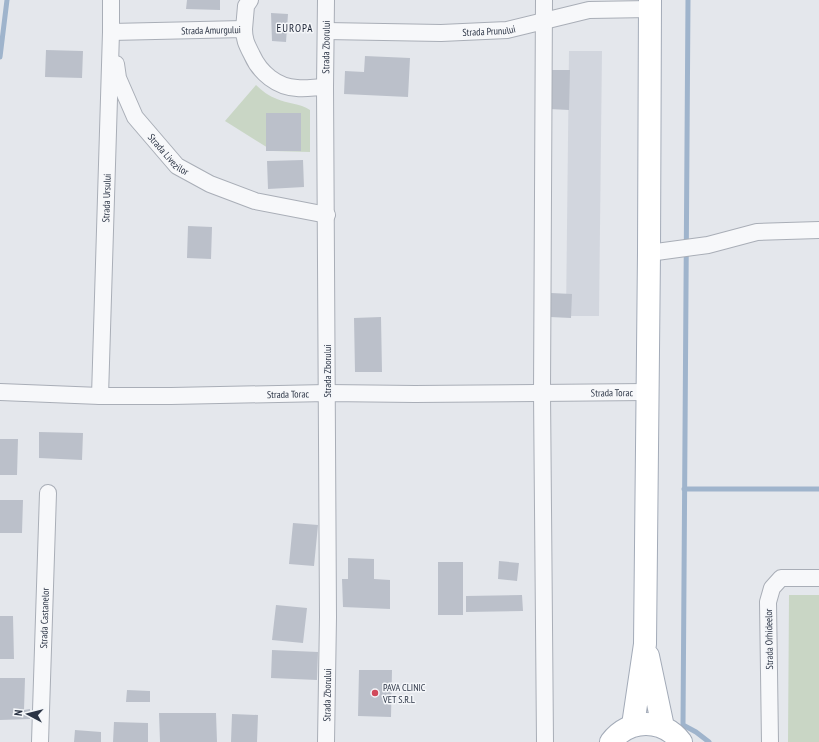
<svg xmlns="http://www.w3.org/2000/svg" width="819" height="742" viewBox="0 0 819 742" font-family="'PT Sans Narrow',sans-serif">
<rect width="100%" height="100%" fill="#e4e7ec"/>
<path fill="#d2d6de" d="M569,51h33l-3,265h-33z"/>
<path fill="#c9d6c5" d="M256,85c6,6 13,11 21,14 10,5 23,4 33,11v42l-37,-1 -48,-30z
M789,595h30v147h-31z"/>
<g fill="none" stroke-linecap="round" stroke-linejoin="round">
<path stroke="#9fb4cc" stroke-width="5" d="M688,0l-5,725 13,7 13,10
M0,57l7,-57
M684,489h135"/>
</g>
<path fill="#bbc0ca" d="M187,0h33v10l-34,-1z
M271,13l17,1 -2,28 -14,-1z
M46,50l37,1 -1,27 -37,-1z
M365,56l45,2 -2,39 -64,-3 1,-23 19,1z
M550,70h20l-1,40 -20,-1z
M266,113h35v38h-35z
M303,160l1,27 -36,2 -1,-28z
M188,226l24,1 -1,32 -24,-1z
M551,293l21,1 -1,24 -21,-1z
M381,317l1,55h-27l-1,-54z
M39,432l44,1 -1,27 -43,-2z
M0,439h18l-1,36h-17z
M0,500h23l-1,33h-22z
M293,523l25,2 -4,41 -25,-2z
M348,558l26,1v20l16,1v29l-47,-2 -1,-28h6z
M499,561l20,2 -2,18 -19,-2z
M438,562h25v53h-25z
M522,595l1,16 -57,1v-16z
M276,605l31,3 -4,35 -31,-3z
M0,616h13l1,43h-14z
M272,650l46,2 -1,28 -46,-2z
M359,670h33l-1,47 -33,-1z
M0,678h25l-1,32 6,-1v10l-30,1z
M127,690l23,1v11h-24z
M159,713h57l1,29h-57z
M232,714l26,1 -1,27h-26z
M114,722l34,1v19h-35z
M75,730l26,2v10h-27z"/>
<g fill="none" stroke-linecap="round" stroke-linejoin="round">
<defs>
<g id="minor">
<path d="M544,0l-2,392 3,350"/>
<path d="M244,29l2,-23 4,-6"/>
<path id="s1" d="M326,31l115,2 66,-3 82,-20 61,-1"/>
<path id="s2" d="M111,32l133,-3c0,11 3,16 8,26 8,18 25,32 45,33 9,1 19,-1 28,-1"/>
<path id="s3" d="M116,64l2,14 17,39 42,49 33,18 45,17 72,14"/>
<path d="M649,253l59,-8 49,-13 62,-2"/>
<path id="s4" d="M0,392l100,4h71l156,-3 88,1 232,-2"/>
<path id="s5" d="M100,396l11,-364v-32"/>
<path id="s6" d="M40,742l8,-249"/>
<path id="s7" d="M326,742l2,-125 -3,-530 1,-87"/>
<path d="M770,742l-2,-140 4,-14 9,-10h38"/>
</g>
<path id="primary" d="M648,656l15,71
M633,725l12,-81 4,-391 1,-253
M611,742c18,-24 52,-24 70,0"/>
</defs>
<use href="#minor" stroke="#a9aeb7" stroke-width="18"/>
<use href="#primary" stroke="#a3abb8" stroke-width="24"/>
<use href="#minor" stroke="#f7f8fa" stroke-width="16"/>
<use href="#primary" stroke="#fff" stroke-width="22"/>
</g>
<circle fill="#d1495b" stroke="#f4f6f9" stroke-width="1.5" cx="375" cy="693" r="4"/>
<g text-anchor="middle" dominant-baseline="central" stroke-width="3" stroke-linejoin="round" paint-order="stroke">
<g font-size="10" fill="#2b3445" stroke="#f4f6f9">
<text stroke="none"><textPath href="#s1" startOffset="163">Strada Prunului</textPath></text>
<text stroke="none"><textPath href="#s2" startOffset="100">Strada Amurgului</textPath></text>
<text stroke="none"><textPath href="#s7" startOffset="695">Strada Zborului</textPath></text>
<text stroke="none"><textPath href="#s3" startOffset="107">Strada Livezilor</textPath></text>
<text stroke="none"><textPath href="#s5" startOffset="198">Strada Ursului</textPath></text>
<text transform="translate(327 371) rotate(-90)">Strada Zborului</text>
<text stroke="none"><textPath href="#s4" startOffset="612">Strada Torac</textPath></text>
<text stroke="none"><textPath href="#s4" startOffset="288">Strada Torac</textPath></text>
<text stroke="none"><textPath href="#s6" startOffset="124">Strada Castanelor</textPath></text>
<text transform="translate(769 639) rotate(-91)">Strada Orhideelor</text>
<text stroke="none"><textPath href="#s7" startOffset="47">Strada Zborului</textPath></text>
</g>
<g font-size="10" fill="#2b3445" stroke="#f4f6f9" text-anchor="start">
<text x="383" y="687">PAVA CLINIC<tspan x="383" dy="12">VET S.R.L</tspan></text>
</g>
<g font-size="11" letter-spacing="1" fill="#1d2536" stroke="#f4f6f9">
<text x="295" y="28">EUROPA</text>
</g>
</g>
<g transform="translate(28 714) rotate(277)" stroke="#f4f6f9" stroke-width="3" paint-order="stroke">
<path d="M0-3L7 15L0 10L-7 15Z" fill="#2b3445"/>
<text y="-6" font-size="11" font-weight="bold" text-anchor="middle" fill="#2b3445">N</text>
</g>
</svg>
